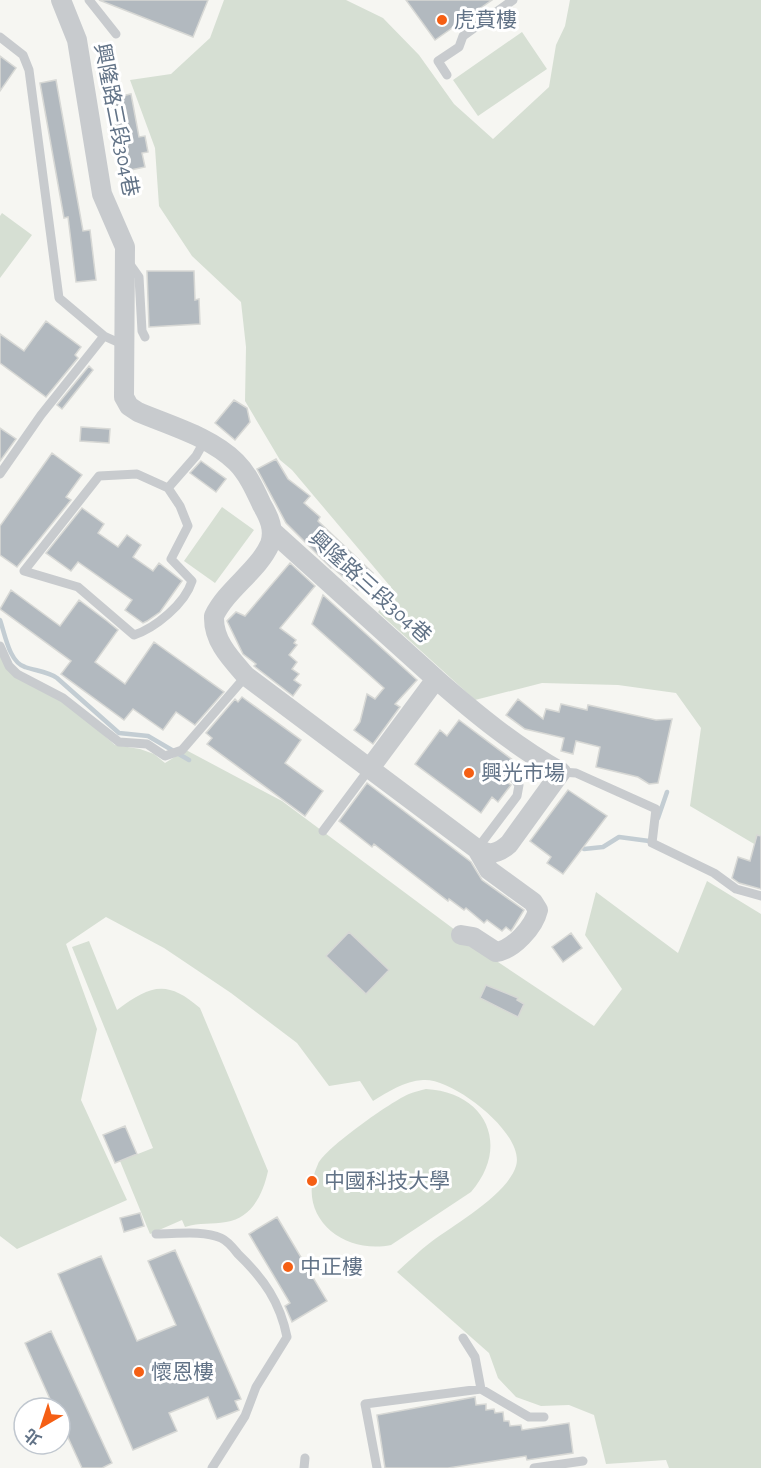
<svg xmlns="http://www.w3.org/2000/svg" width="761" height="1468" viewBox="0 0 761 1468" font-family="'Alegreya Sans','Noto Sans TC',sans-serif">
<rect width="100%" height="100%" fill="#f6f6f2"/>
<path fill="#d6dfd3" d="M224,0h122l37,18 36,37 35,49 39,35 56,-52 7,-42 9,-19 5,-26h191v848l-71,-42 11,-78 -25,-35 -58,-8 -76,-2 -67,17 -97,-88 17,-20 -103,-122 -12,-10 -35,-59 1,-54 -5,-45 -49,-46 -33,-50 -4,-58 -25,-68 41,-6 39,-36z
M522,32l25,37 -69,47 -25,-36z
M2,213l30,22 -32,43v-62z
M222,507l32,23 -39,53 -31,-22z
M0,656l83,61 32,28 25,4 14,5 11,9 21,-13 96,51 216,161 96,64 28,-37 -37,-54 11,-43 82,61 29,-72 54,33v554h-92l-3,-8 -60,4 -12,-49 -25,-10 -28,1 -25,-9 -18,-19 -9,-25 -92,-81c11,-10 22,-21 34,-30 24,-18 76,-47 85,-76 10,-32 -64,-89 -93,-86 -19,1 -35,12 -50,21l-13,-20 -31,5 -32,-43 -66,-50 -67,-45 -58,-31 -40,27 31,85 -16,71 46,100 -110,49 -17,-13z
M89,941l28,69c33,-25 50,-31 83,-2l68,163c-5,23 -16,47 -42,51 -14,3 -26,0 -41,5l-3,-7 -32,14 -30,-73 33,-13 -81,-201z
M426,1089c60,3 85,57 45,103l-80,53c-49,10 -97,-30 -73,-81 7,-16 74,-63 91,-70 5,-2 12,-4 17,-5z"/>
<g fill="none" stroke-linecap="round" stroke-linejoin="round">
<path stroke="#c3cdd3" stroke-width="4.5" d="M0,620c5,14 9,42 25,47 11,4 22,4 32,11l62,55 29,3 41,24
M658,818l9,-26
M584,849l19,-2 16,-10 30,4"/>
</g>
<path fill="#b2b9bf" stroke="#d7d8d5" stroke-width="1.5" d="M99,0h109l-15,37z
M406,0h86l-57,40z
M0,56l16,12 -16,23z
M56,80l27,151 7,-1 6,50 -20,2 -8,-65 -4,1 -24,-135z
M131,94l8,43 6,-1 3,16 -6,1 3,14 -24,5 -14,-73z
M147,271h47l1,29 4,-1 1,25 -51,3z
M46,321l35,26 -6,8 3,3 -32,39 -46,-34v-29l24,17z
M89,366l4,4 -31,39 -5,-4z
M234,400l13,8 3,14 -15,18 -20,-17z
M81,427l29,2 -1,14 -29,-2z
M0,428l16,11 -16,22z
M52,453l30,22 -16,22 5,3 -54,67 -17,-12v-29z
M276,459l12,20 22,17 -6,7 16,14 -2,4 55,52 -15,17 -25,-22 2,-5 -4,5 -45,-45 -29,-54z
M201,461l25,18 -10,13 -26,-19z
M82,508l22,16 -6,9 20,14 9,-12 14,10 -8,12 20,14 6,-8 23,18 -22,31 -13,9 -4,2 -18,-13 7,-10 -54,-38 -7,9 -25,-18z
M290,563l25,23 -35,42 16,12 -2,3 3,2 -8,10 8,7 -5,7 7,5 -5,6 7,5 -8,11 -39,-30 2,-2 -13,-10 -16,-33 9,-9 9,4z
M11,590l49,36 19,-26 28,21 11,9 -23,32 30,22 29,-42 70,50 -29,33 -19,-13 -13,18 -30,-21 -9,11 -63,-46 10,-13 -71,-52z
M323,595l94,85 -22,24 5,3 -27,37 -19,-14 6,-8 7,-28 8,5 9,-11 -72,-64z
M242,697l59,43 -16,23 38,28 -18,25 -98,-72 5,-6 -6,-5 29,-34 3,3z
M518,699l25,20 3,-10 13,3 2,-8 26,6 1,-5 68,15 16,-1 -14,64 -9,1 -11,-7 -42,-10 4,-20 -24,-6 -3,13 -12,-3 3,-13 -39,-9 -19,-14z
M459,720l59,44 -4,5 -9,3v9l6,4 -13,17 -6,-5 -11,16 -66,-49 25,-34 7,6z
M367,783l104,79 11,18 42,30 -11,18 -2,3 -5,-4 -4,4 -15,-11 -3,3 -18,-15 -2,2 -15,-11 -1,2 -74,-57 -2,3 -33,-26z
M568,790l39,26 -44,58 -16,-11 4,-6 -21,-16z
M757,835l4,1v53l-22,-6 -7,-5 6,-21 12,4z
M349,932l40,38 -23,24 -40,-38z
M571,933l11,15 -19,14 -11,-15z
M486,985l32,13 -1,2 7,4 -6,13 -38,-19z
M125,1126l12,28 -22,9 -12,-28z
M140,1213l4,13 -20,6 -4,-14z
M277,1217l50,84 -35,21 -7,-16 5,-3 -41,-69z
M175,1250l66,149 -6,2 4,9 -22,9 -9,-22 -39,16 8,18 -44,19 -75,-176 43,-18 36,85 39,-16 -28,-64z
M51,1331l61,132 -10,5h-20l-22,-48v-12h-6l-29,-65z
M475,1397l1,8 10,-1v6l8,-1 1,4 8,-1 1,9h5l1,5 11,-1 1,5 47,-7 4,30 -46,7 -1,-4 -78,12h-63l-8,-53z"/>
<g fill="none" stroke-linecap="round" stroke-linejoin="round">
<path stroke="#c8cbce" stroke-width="9" d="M89,0l27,34
M0,37l23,18 6,15 30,228 45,38 20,9
M447,75l-9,-14 21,-14 4,-11 50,-36
M127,260l12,17 3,54 3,6
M0,474l41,-59 63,-79
M168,488l12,18 8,20 -17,33 21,22c-7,23 -37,47 -58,54l-56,-48 -54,-16 75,-95 38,-2 31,14 28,-32 9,-16
M0,646l9,20 8,8 46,24 56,44 28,2 18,12 17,-6 64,-74
M561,772l15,1 80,36 -4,34 62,30 22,16 25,7
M323,831l47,-63
M477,849l40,-53 2,-11 -8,-10
M156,1234c20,0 47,-4 65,4 7,3 13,11 17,16 26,25 42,48 49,83l-31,50 -11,29 -33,52
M463,1338l12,19 6,32
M304,1468l1,-10
M377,1468l-12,-64 116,-15 48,28h15
M534,1468l49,-7"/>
<path stroke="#c8cbce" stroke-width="20" d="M61,0l16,40 25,154 23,53 -1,150 5,9 9,6c33,14 73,25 98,50 12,12 19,28 26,43 7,12 13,25 8,39 -12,27 -43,45 -56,72 -1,25 17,43 32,60l231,173c12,7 21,5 32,-5l52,-72c-46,-26 -85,-58 -125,-93l-66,89
M272,531l164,148
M461,935l12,2 23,15c17,-2 38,-25 42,-42l-5,-8 -44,-32 -12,-21"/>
</g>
<g fill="#f55f14" stroke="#fff" stroke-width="2">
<circle cx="442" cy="20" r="6"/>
<circle cx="469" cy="773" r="6"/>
<circle cx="312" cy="1181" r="6"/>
<circle cx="288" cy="1267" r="6"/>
<circle cx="139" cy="1372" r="6"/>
</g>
<g text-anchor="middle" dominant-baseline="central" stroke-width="6" stroke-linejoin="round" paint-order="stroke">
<g font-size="21" fill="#627387" stroke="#fff" text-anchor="start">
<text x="454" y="20">虎賁樓</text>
<text x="481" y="773">興光市場</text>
<text x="324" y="1181">中國科技大學</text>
<text x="300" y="1267">中正樓</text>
<text x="151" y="1372">懷恩樓</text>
</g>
<g font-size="21" fill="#627387" stroke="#fff">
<text transform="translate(116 120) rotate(79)">興隆路三段304巷</text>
<text transform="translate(370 587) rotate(42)">興隆路三段304巷</text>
</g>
</g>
<g transform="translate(42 1426) rotate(219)"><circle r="28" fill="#ffffff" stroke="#c0c7cf" stroke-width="1.5"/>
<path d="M0-4.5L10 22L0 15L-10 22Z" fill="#f55f14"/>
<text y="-9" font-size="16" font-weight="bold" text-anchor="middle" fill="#627387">北</text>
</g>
</svg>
